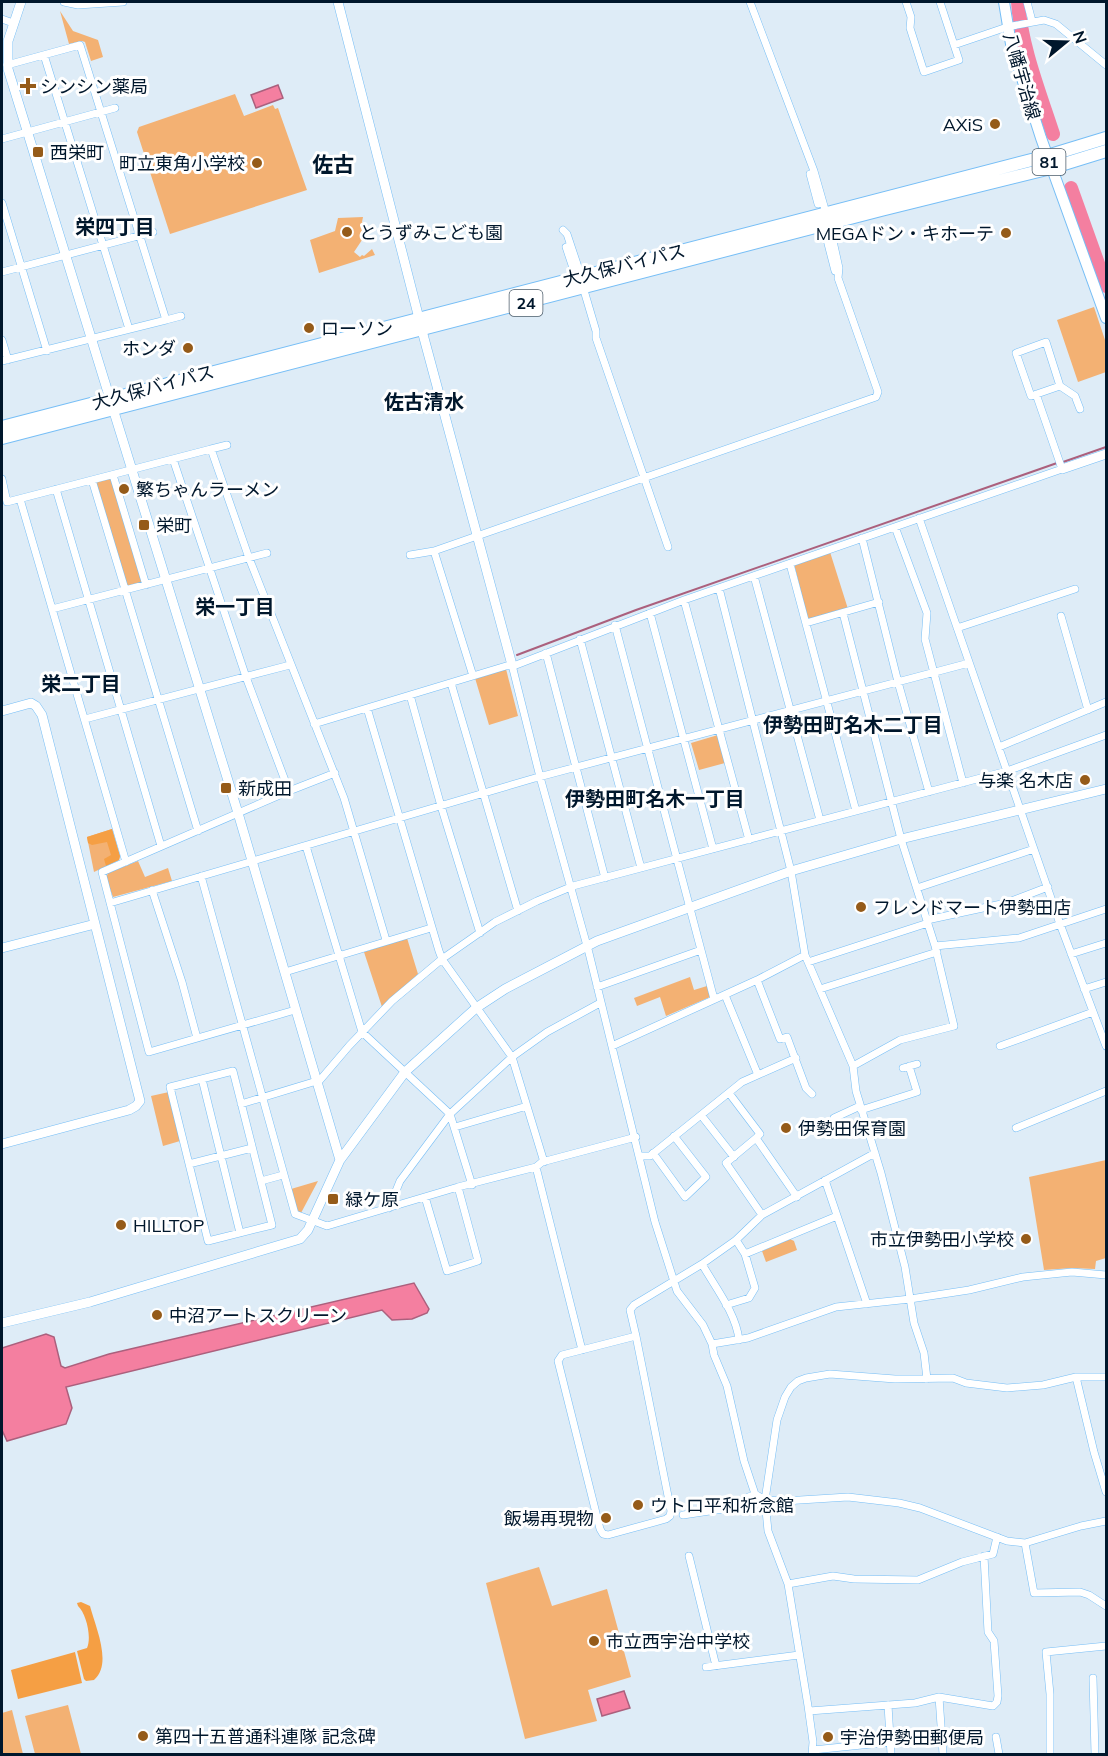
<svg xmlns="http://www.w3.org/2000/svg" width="1108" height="1756" viewBox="0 0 1108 1756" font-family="Mulish,'Noto Sans JP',sans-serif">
<rect width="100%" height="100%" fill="#deecf7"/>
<path fill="#f3b173" d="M60,11l13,20 25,9 5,17 -12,4 -6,-19 -3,-1 -13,3z
M235,94l9,22 29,-11 2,4 3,-1 29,82 -137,44 -33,-102 2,-5z
M363,217l-1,5 4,5 -4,13 -8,12 6,5 2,-2 2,1 8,-7 3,6 -56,18 -9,-33 25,-9 3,-13z
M1094,307l12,36v29l-28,10 -21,-62z
M111,478l32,104 -13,5 -4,-2 -31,-100 2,-3z
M830,552l18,57 -40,10 -14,-55z
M506,669l12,47 -29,9 -14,-47z
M718,735l7,28 -26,7 -8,-27z
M112,829l8,27 -1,4 -25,12 -7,-35z
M138,861l7,16 23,-9 4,13 -59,16 -7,-19 2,-5z
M407,938l11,36 -36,33 -18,-55z
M690,977l4,13 13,-4 3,11 -44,19 -6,-19 -23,9 -3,-8z
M169,1092l11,49 -17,5 -12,-50z
M1106,1160v98l-10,3 -1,8 -23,-1 -28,2 -15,-93z
M318,1181l-17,32 -2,-1 -4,-6 -4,-17z
M790,1239l4,2 3,9 -31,12 -4,-11z
M539,1567l13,39 55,-17 24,88 -43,13 9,31 -72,18 -39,-156z
M68,1705l13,49h-46l-10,-38z
M12,1710l11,44h-21v-41z"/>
<path fill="#f59f44" d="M112,829l8,27 -1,4 -13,6 -2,-7 7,-4 -4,-13 -15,3 -4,-2 -1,-6z
M81,1602l9,4c5,20 23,58 4,74l-8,1 -2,-2 -7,-28 10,-3c5,-11 -1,-35 -9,-42l-1,-3z
M75,1652l7,31 -64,16 -7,-29z"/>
<path fill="#f47fa0" stroke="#ab607d" stroke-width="1.5" d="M278,85l5,13 -27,10 -5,-13z
M414,1283l15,26 -2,4 -15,6 -20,1 -10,-10 -316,77 6,21 -6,16 -59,17 -5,-11v-82l44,-14 8,3 7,29 4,2 44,-14z
M624,1691l6,17 -28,8 -5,-17z"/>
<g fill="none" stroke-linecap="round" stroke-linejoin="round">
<path stroke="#ab607d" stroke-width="2" d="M1063,462l43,-15
M517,655l119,-45 421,-147"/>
<path stroke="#f47fa0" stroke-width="14" d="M1018,2c3,44 21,89 35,132
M1071,188l35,98"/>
<defs>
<path id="street" d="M64,2l14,3 45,-3
M750,2l64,169 12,42
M906,2l5,15 -1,11 14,44 35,-12 -19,-58
M1027,2l5,19
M2,19l11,4
M954,45l53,-18 37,-7 12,4 50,41
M44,55l85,274
M2,139l113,-31
M810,174l8,30
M2,203l45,148
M563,230l4,4 14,42
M826,236l9,35
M566,247l7,21
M2,272l151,-40
M583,287l13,44v7l72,209
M166,320l15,-4
M2,340l6,20
M2,361l164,-41 -86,-275 -73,20
M1060,386l-29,10 -15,-43 30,-11 14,44 15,10 5,13
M211,449l16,-4
M173,459l73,218 43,114
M113,475l33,110
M2,479l5,23 204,-53 38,109 95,240 42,142
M92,480l106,351
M56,489l105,357
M20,499l106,363
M919,518l141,406 46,122
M895,527l32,86 -2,26 38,144
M862,538l36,144 31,110
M410,555l24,-4
M790,564l66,247
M754,576l66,244
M719,588l72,283 14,84 48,111 3,25 25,82 24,94 9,56 10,30 3,26
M684,600l65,240
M52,609l215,-56
M650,613l63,236
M843,613l58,226 34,107 19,80 -54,14 -47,26
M1061,616l27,94
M806,623l73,-21
M615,625l99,374
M957,628l118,-39
M580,639l61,229
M546,653l59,225
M512,665l28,112 49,176 66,269 22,69 26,34 9,19 2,11 13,31 17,75 11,33 10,6 19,1 64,-4 51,6 21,5 87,33 18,2 56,-17 25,-5
M473,676l-39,-125 442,-154 2,-5 -40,-114 1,-10 -10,-45
M451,683l67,228
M410,695l31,111 39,127
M367,708l72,243 3,8 70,98 32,105
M85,719l205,-54
M314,724l192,-58 10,-1 168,-65 378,-131 -26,-75
M999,747l107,-45
M306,846l56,186 88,82 22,71
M201,876l94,338 32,12 131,-39 78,-20 6,-5 94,-25
M917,888l117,-39
M152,890l30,92 15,56
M110,903l425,-125 434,-115
M927,920l79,-17 42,-16
M935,946l84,-8 87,-29
M1071,954l35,-11
M808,962l120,-39
M285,972l146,-44
M757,980l23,59 7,-2 19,51 6,6
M597,987l104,-37
M820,989l117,-37
M1084,989l22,-7
M725,995l33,80
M295,1010l-146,42 -47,-180 187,-81 46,-18
M612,1046l145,-66 48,-25
M1000,1046l93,-34
M903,1068l14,-4
M233,1071l39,154 -64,16 -38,-154z
M202,1079l38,154
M729,1093l31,41 -4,4
M241,1104l79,-24 29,-34 43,-45 50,-42 53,-37 42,-21 36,-15 434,-115 99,-36
M861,1110l56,-18 -8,-26
M701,1115l33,42
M834,1118l26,-12
M455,1127l72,-21
M1016,1128l90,-37
M653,1153l32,44 21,-20 -32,-41
M640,1156h10l92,-74 54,-24
M189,1164l63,-16
M536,1167l46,183
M825,1180l42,124
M261,1181l22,-6
M425,1197l22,74 31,-10 -20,-74
M389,1208l11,-27 50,-67 62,-57 35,-25 53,-29
M762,1215l-36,-52 30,-25 41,59
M745,1254l92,-38
M702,1264c13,23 34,49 37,76
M726,1305l23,-7 6,-10 -10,-34 -9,-14
M636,1336l-74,19 -4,6 42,168 3,5 5,1 58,-16 4,-3 1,-5 -35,-175 -6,-26 4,-5 68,-41 34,-24 26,-25 113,-62
M712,1344l36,-6 88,-31 74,-8 59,-9 54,-13 49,-5 34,3
M1076,1377l18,75 12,40
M683,1515l40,-6 32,-15
M1025,1543l9,50 46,-1 9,3 17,11
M689,1556l27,110
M788,1584l45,-8 21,3 64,1 44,-18 31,-8 4,-17
M706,1667l93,-12
M1093,1678l2,76
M939,1697l4,57
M888,1705l3,49
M809,1711l106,-8 24,-6 54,9 4,-4 1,-6 -4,-55 -6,-9 -4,-76
M996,1737l3,17
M813,1750l78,-8
M812,1754l1,-12 -5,-36 -20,-122 -20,-53 -3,-31 12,-80 8,-23 6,-10 7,-6 8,-3 24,-4 65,5 58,-1 13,5 41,5 36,-3 33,-8h30
M1050,1754v-60l-4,-42 60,-6"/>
<path id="secondary" d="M21,2l-13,39v28l230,744 102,347
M338,2l86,336 88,327
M1062,469l44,-15
M2,711l29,-8 5,3 6,9 98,386 -4,5 -7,4 -127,34
M2,948l93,-24
M2,1323l88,-21 210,-63 8,-9 32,-70 65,-88 71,-64 29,-19 92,-48 194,-70 110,-32 205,-50"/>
<path id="primary" d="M1004,2l7,42 30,94 65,180"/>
<path id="highway" d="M2,427l1045,-271 59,-18
M2,438l879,-228 170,-42 55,-17"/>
</defs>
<use href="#street" stroke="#76bef6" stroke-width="8"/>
<use href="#secondary" stroke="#76bef6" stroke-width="10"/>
<use href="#primary" stroke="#76bef6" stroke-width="12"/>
<use href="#highway" stroke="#76bef6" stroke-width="14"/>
<use href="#street" stroke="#fff" stroke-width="7"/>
<use href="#secondary" stroke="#fff" stroke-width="9"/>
<use href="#primary" stroke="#fff" stroke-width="10"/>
<use href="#highway" stroke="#fff" stroke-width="12"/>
</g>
<g fill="#955b19" stroke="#fff" stroke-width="2">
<path d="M25 77h6v6h6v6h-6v6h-6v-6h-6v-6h6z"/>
<circle cx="995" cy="124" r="6"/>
<rect x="32" y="146" width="12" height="12" rx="3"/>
<circle cx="257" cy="163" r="6"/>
<circle cx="347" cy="232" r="6"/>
<circle cx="1006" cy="233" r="6"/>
<circle cx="309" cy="328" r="6"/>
<circle cx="188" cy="348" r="6"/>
<circle cx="124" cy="489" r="6"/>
<rect x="138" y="519" width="12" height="12" rx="3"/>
<circle cx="1085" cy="780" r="6"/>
<rect x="220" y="782" width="12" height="12" rx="3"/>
<circle cx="861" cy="907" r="6"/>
<circle cx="786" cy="1128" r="6"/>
<rect x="327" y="1193" width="12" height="12" rx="3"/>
<circle cx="121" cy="1225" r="6"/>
<circle cx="1026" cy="1239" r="6"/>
<circle cx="157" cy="1315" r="6"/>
<circle cx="638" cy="1505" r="6"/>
<circle cx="606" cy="1518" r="6"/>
<circle cx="594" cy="1641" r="6"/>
<circle cx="143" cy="1736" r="6"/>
<circle cx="828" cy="1737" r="6"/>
</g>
<g text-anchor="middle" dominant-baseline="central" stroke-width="6" stroke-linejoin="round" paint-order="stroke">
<g fill="#fff" stroke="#4c5d6b" stroke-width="1.5">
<rect x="1032.5" y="149" width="33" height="26" rx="4.5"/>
<rect x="509.5" y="290" width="33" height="26" rx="4.5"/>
</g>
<g font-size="16" font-weight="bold" fill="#00172c">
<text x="1049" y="162">81</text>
<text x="526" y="303">24</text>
</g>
<g font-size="18" fill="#00172c" stroke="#fff">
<text transform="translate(1022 76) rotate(74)">八幡宇治線</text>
<text transform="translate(624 265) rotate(-14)">大久保バイパス</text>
<text transform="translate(153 387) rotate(-15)">大久保バイパス</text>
</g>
<g font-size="18" fill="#00172c" stroke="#fff" text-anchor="start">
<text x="40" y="86">シンシン薬局</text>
<text x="983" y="124" text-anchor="end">AXiS</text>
<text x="50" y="152">西栄町</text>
<text x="245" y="163" text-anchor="end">町立東角小学校</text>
<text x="359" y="232">とうずみこども園</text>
<text x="994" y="233" text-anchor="end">MEGAドン・キホーテ</text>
<text x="321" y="328">ローソン</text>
<text x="176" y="348" text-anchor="end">ホンダ</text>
<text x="136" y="489">繁ちゃんラーメン</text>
<text x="156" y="525">栄町</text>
<text x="1073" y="780" text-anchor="end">与楽 名木店</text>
<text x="238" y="788">新成田</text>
<text x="873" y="907">フレンドマート伊勢田店</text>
<text x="798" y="1128">伊勢田保育園</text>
<text x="345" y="1199">緑ケ原</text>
<text x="133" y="1225">HILLTOP</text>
<text x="1014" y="1239" text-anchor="end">市立伊勢田小学校</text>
<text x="169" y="1315">中沼アートスクリーン</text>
<text x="650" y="1505">ウトロ平和祈念館</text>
<text x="594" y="1518" text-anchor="end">飯場再現物</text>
<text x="606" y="1641">市立西宇治中学校</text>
<text x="155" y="1736">第四十五普通科連隊 記念碑</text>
<text x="840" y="1737">宇治伊勢田郵便局</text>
</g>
<g font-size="20" font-weight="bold" fill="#00172c" stroke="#fff">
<text x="115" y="226">栄四丁目</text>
<text x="424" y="401">佐古清水</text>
<text x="235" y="606">栄一丁目</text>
<text x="81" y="683">栄二丁目</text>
<text x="853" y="724">伊勢田町名木二丁目</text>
<text x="655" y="798">伊勢田町名木一丁目</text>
</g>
<g font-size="21" font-weight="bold" fill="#00172c" stroke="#fff">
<text x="333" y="164">佐古</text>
</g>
</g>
<rect width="1108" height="1756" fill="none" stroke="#00172c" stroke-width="6"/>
<g transform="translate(1066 42) rotate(71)" stroke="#ffffff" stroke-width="4.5" paint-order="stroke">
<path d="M0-4.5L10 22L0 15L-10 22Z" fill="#00172c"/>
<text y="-9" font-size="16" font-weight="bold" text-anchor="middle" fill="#00172c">N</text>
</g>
</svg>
